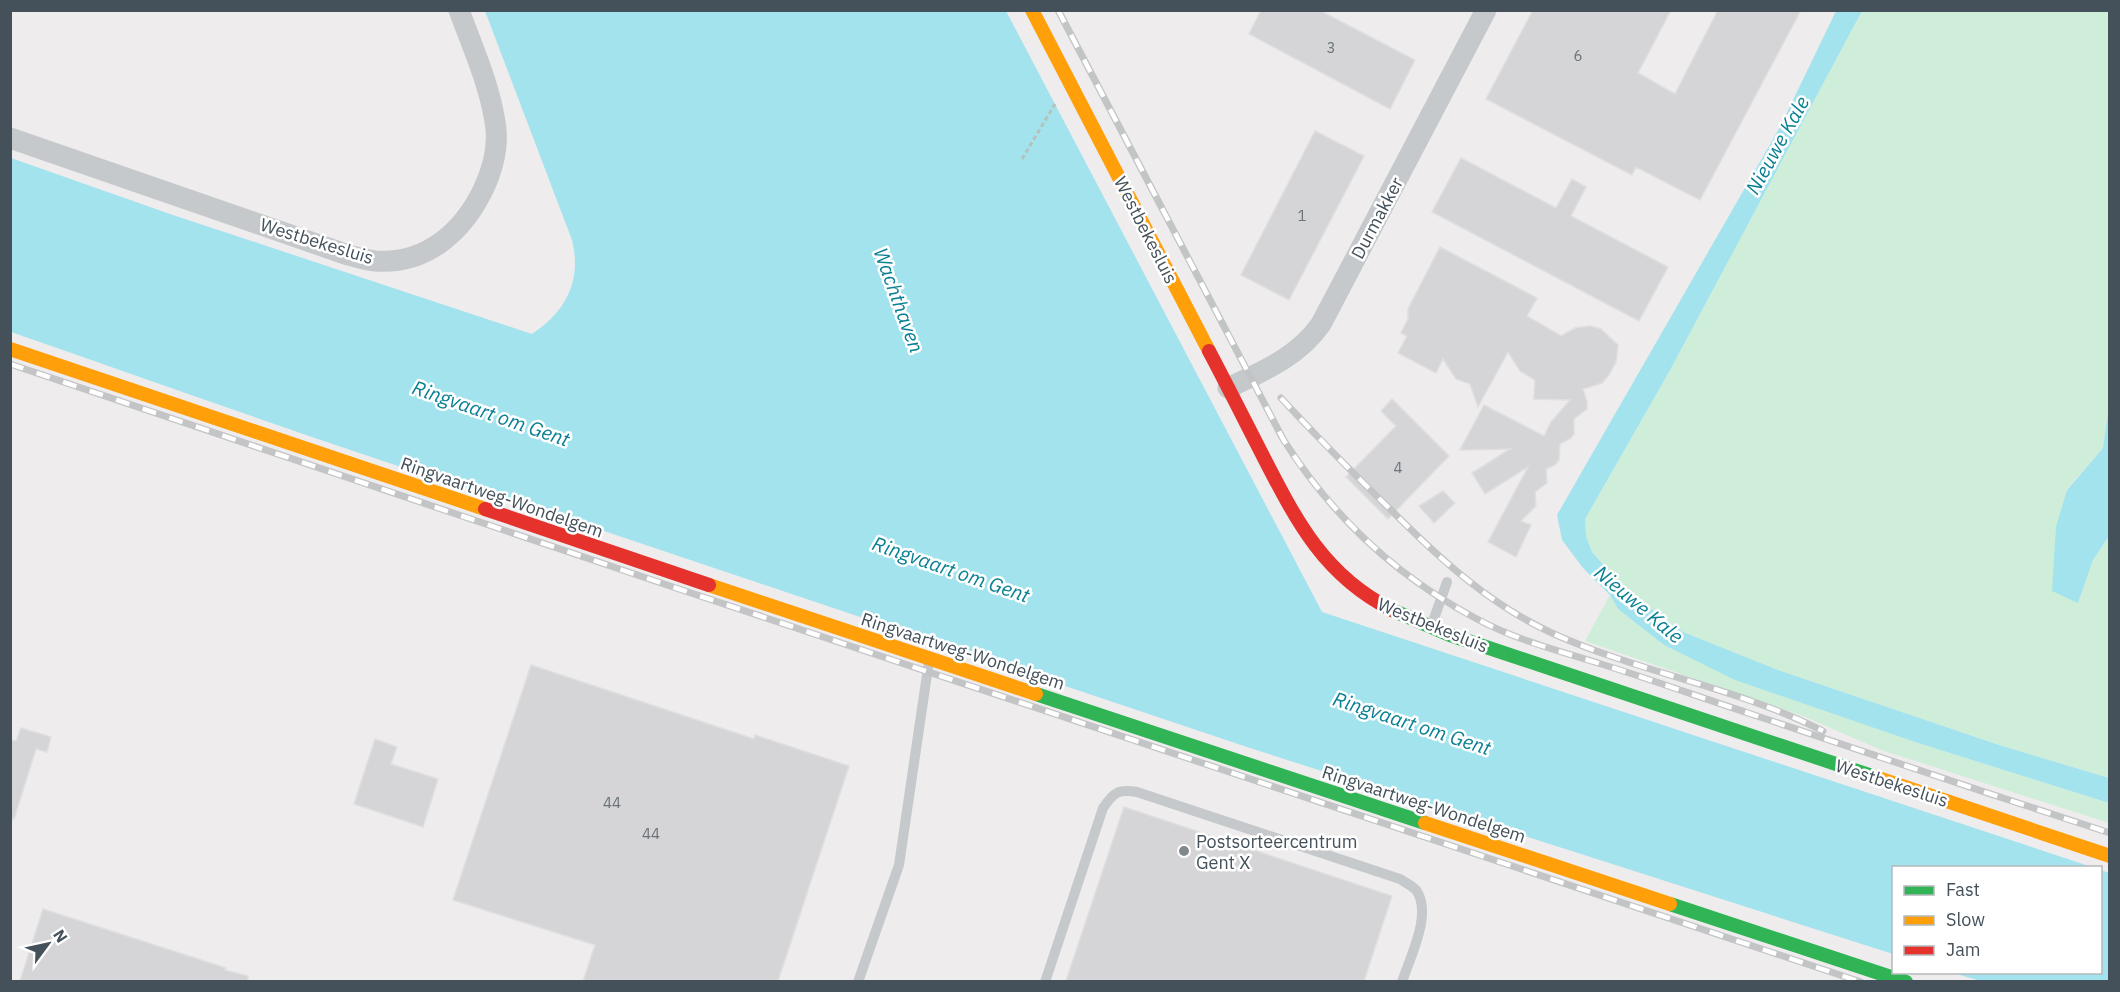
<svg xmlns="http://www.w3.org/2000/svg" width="2120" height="992" viewBox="0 0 2120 992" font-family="'IBM Plex Sans',sans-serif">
<rect width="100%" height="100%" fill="#eeeced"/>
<path fill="#cfeed9" d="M1862,11h247v394l-6,43 -37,42 12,113 15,-43 16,-24v242l-110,-33 -221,-75 -95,-38 -36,-26 -32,-28 -23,-26 -6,-16 -1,-17 84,-147z
M1610,595l8,14 46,36 71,34 183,64 191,60v20l-228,-73 -78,-34 -218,-75z"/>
<path fill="#a2e3ee" d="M485,11h521l316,601 770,255 -198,1 -1,86 -640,-205 -649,-218c-200,-59 -397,-131 -593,-199v-174l159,56 362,120c34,-23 50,-53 40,-94z
M1836,11h26l-193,361 -84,147 1,17 6,16 23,26 32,28 36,26 95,38 221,75 110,33v25l-191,-60 -183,-63 -71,-35 -46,-36 -8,-14 -27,-27 -21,-28 -5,-25 223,-388z
M2109,405v131l-16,24 -15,43 -26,-12 4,-64 11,-37 36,-42z
M2101,870l8,3v108h-128l-28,-8 147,-1z"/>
<path fill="#d5d5d7" stroke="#dfdee0" stroke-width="1.5" d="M1261,10h58l96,50 -25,49 -141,-75z
M1533,10h138l-33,63 37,21 43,-84h83l-101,190 -64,-33 -4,8 -146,-76z
M1315,131l49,25 -75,144 -48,-25z
M1461,158l95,50 16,-29 14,8 -15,29 97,51 -29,54 -207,-109z
M1440,247l97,51 -10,18 34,20 14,-8 15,-2 11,3 17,16 -2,17 -7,13 -7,8 -19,6 4,13v7l-13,10v15l-3,4 -11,6 -1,16 -4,5 -9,4 1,14 -12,9 1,14 -15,15 10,4 -15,32 -28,-15 40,-75 -43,27 -13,-21 38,-24 -50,1 24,-45 60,31 7,-14 19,-22 -36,-1 1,-19 -15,-9 -12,-19 -30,55 -8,-23 -14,-5 -13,-20 -7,14 -38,-20 9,-17 -6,-3 7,-14v-10z
M1392,399l57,57 -61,63 -42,-42 50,-51 -15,-15z
M1443,491l12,12 -21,20 -15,-17z
M531,665l223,74 1,-4 94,31 -71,215h-195l12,-36 -142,-45z
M21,728l30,9 -4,15 -11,-3 -22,70 -4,-1v-78l6,1z
M375,739l22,8 -6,17 47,15 -15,48 -69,-23z
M1124,807l268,89 -28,85h-298z
M43,909l183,59 -1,2 23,6v5h-228z"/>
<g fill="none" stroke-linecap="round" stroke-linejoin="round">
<path stroke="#b4c2bd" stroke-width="3" stroke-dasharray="4.5 3" stroke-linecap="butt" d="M1022,159l33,-55"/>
<path stroke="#c6c9cc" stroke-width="10" d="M1431,627l16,-45
M858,982l41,-117 30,-204
M1045,982l58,-174c11,-16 15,-19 34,-16l263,87c5,3 12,7 16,11 17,23 -6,67 -14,92"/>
<path stroke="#c6c9cc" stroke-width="21" d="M10,138l338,117c9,2 18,5 27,6 50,4 87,-28 108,-71 9,-19 15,-40 13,-61 -5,-42 -23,-80 -37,-119
M1228,388c35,-17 70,-31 93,-64l165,-314"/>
<path stroke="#30b455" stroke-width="14" d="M1392,610l58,25 425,142
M1036,694l389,129
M1670,904l236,78"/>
<path stroke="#ff9f0a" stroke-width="14" d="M1032,10l177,341
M10,349l475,160
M709,585l327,109
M1875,777l235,79
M1425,823l245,81"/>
<path stroke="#e5322d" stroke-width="14" d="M1209,351c18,34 35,68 53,103 34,66 61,121 130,156
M485,509l224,76"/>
<defs>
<path id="rail" d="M1058,10l225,429c48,76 114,138 194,180 39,21 82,32 124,45 49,15 98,33 147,49 120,40 241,81 362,120
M10,364l666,224 1185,394
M1281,398c36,39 73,76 111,113 49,49 98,94 162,123 87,39 184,54 269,97"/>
</defs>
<use href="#rail" stroke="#c2c4c6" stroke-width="7"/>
<use href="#rail" stroke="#fff" stroke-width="4.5" stroke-dasharray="14" stroke-linecap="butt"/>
</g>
<circle fill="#80878d" stroke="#fff" stroke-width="2" cx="1184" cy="851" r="6"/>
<g text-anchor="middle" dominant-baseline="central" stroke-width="5" stroke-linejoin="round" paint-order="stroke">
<g font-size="15" fill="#6a737a">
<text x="1331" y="47">3</text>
<text x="1578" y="55">6</text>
<text x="1302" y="215">1</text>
<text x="1398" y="467">4</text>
<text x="612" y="802">44</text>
<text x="651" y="833">44</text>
</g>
<g font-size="18" fill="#44515a" stroke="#fff">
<text transform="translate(1377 218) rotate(-62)">Durmakker</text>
<text transform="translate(1146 230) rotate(63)">Westbekesluis</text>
<text transform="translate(317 241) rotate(17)">Westbekesluis</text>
<text transform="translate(502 497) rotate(19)">Ringvaartweg-Wondelgem</text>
<text transform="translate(1433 625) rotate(22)">Westbekesluis</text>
<text transform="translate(963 651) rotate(18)">Ringvaartweg-Wondelgem</text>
<text transform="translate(1892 783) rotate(18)">Westbekesluis</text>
<text transform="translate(1424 804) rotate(18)">Ringvaartweg-Wondelgem</text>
</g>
<g font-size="18" fill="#44515a" stroke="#fff" text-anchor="start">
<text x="1196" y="841">Postsorteercentrum<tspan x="1196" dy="21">Gent X</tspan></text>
</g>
<g font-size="20" font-style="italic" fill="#088093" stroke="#fff">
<text transform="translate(1777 145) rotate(-61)">Nieuwe Kale</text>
<text transform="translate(899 300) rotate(70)">Wachthaven</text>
<text transform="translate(491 413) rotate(19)">Ringvaart om Gent</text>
<text transform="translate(951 569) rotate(19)">Ringvaart om Gent</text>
<text transform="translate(1639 604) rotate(40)">Nieuwe Kale</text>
<text transform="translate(1412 723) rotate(18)">Ringvaart om Gent</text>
</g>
</g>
<rect width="2120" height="992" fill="none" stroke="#44515a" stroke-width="24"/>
<rect x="1892" y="866" width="210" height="108" fill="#ffffff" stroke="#b4b9bd" stroke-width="1.5"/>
<rect x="1904" y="886" width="30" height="9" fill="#30b455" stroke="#b4b9bd" stroke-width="1.5"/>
<text x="1946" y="896" font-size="18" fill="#44515a">Fast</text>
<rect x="1904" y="916" width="30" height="9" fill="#ff9f0a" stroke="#b4b9bd" stroke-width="1.5"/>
<text x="1946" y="926" font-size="18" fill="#44515a">Slow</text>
<rect x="1904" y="946" width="30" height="9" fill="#e5322d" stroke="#b4b9bd" stroke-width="1.5"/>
<text x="1946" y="956" font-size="18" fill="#44515a">Jam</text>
<g transform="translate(48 944) rotate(57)" stroke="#ffffff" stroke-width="4.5" paint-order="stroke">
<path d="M0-4.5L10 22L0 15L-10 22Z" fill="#44515a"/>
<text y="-9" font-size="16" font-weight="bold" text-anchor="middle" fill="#44515a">N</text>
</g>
</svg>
